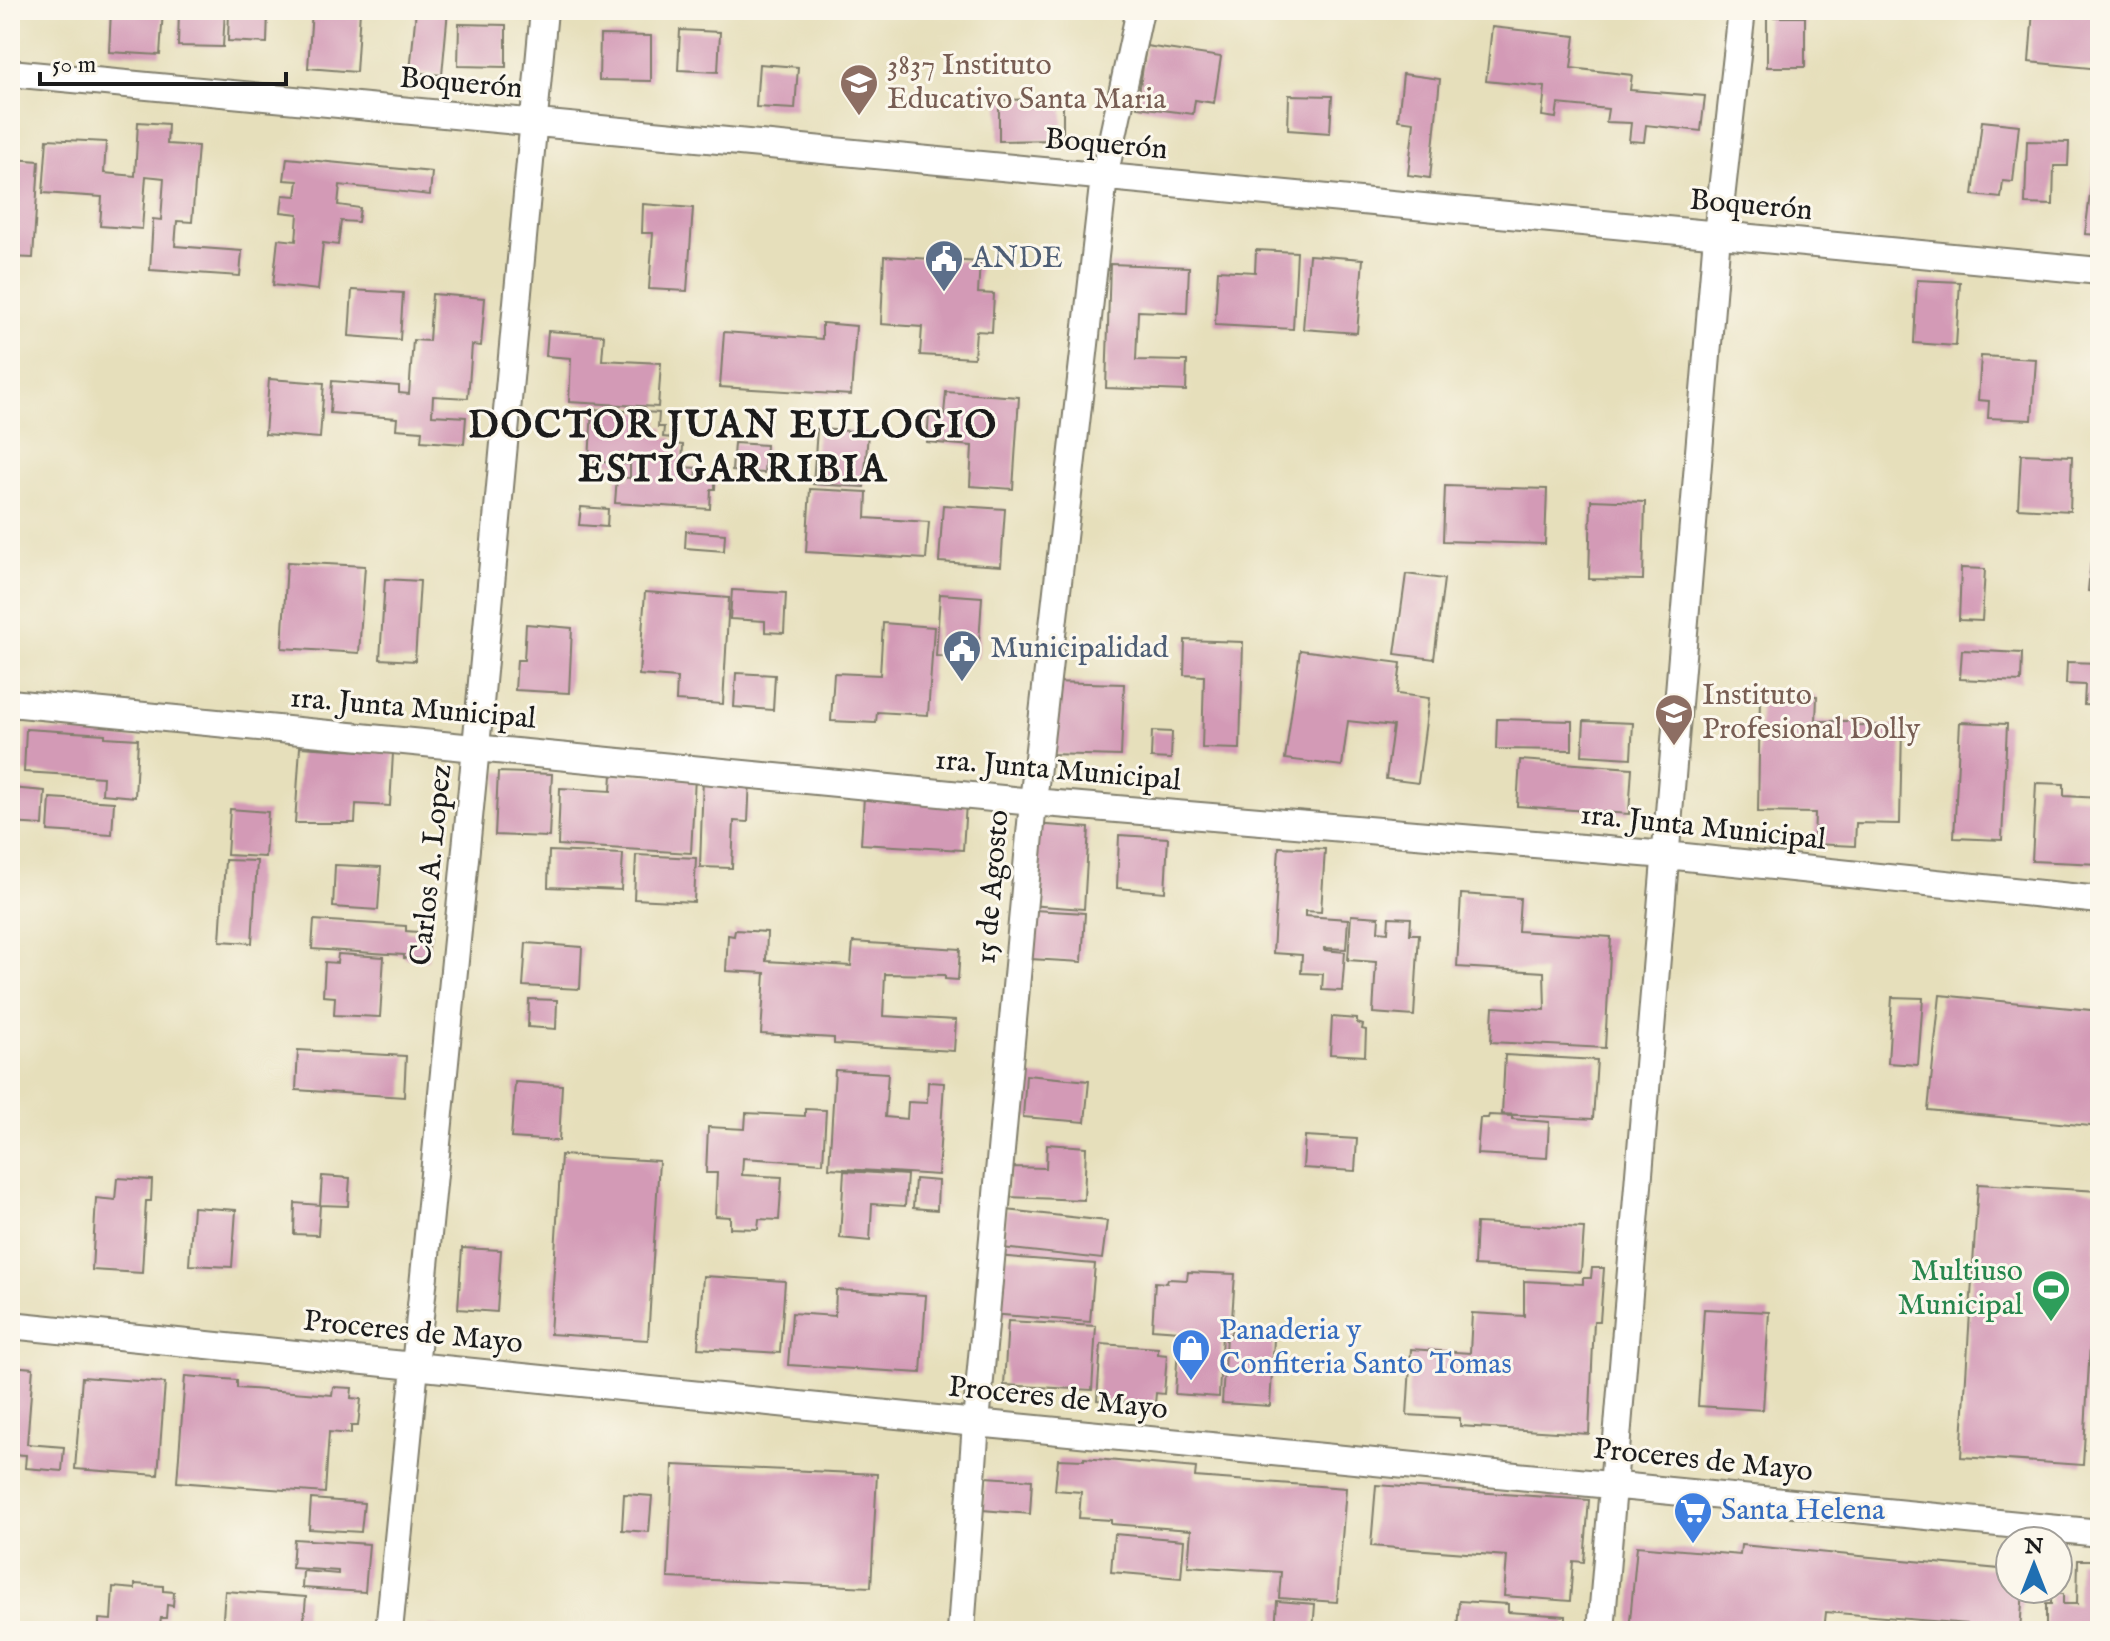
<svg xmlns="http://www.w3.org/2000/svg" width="2110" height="1641" viewBox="0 0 2110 1641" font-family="'IM FELL English',serif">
<rect width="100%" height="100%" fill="#fbf7ec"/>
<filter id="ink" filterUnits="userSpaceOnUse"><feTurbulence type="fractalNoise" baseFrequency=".0125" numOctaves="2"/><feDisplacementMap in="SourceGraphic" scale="16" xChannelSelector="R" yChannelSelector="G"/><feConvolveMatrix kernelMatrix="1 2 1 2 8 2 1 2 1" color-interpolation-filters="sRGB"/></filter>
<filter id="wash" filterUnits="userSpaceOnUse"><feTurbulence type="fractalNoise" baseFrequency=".006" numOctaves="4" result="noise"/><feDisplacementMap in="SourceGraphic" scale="32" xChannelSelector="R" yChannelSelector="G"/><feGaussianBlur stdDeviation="1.8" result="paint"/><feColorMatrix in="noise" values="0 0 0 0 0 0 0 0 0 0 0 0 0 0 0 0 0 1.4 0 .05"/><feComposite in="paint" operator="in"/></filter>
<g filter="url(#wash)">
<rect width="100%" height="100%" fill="#e6dfbb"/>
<g id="blocks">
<path fill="#d39ab6" d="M111,10h52l-3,45 -51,-3z
M179,10h46l-2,37 -45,-1z
M229,10h39l-1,33 -39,-2z
M312,10h48l-4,62 -48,-4z
M416,10h32l-6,65 -32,-3z
M1825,10h43l-1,7z
M2033,10h67v59l-71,-7z
M1767,17h38v50h-38z
M459,24l47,1v42l-48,-1z
M1492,27l83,9 -4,32 61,7 -2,15 75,6 -4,35 -55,-6 -2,17 -15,-1 2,-18 -25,-1 2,-13 -50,-5 -2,14 -14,-2 3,-29 -59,-6z
M680,30l40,2 -2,40 -40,-2z
M600,35l51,1v45l-52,-1z
M1146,46l75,11 -7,46 -19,-3 -2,14 -56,-7z
M759,64l39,3 -3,42 -39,-2z
M1403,74l37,5 -10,99 -22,-3 6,-53 -16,-2z
M1289,95l43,1 -2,37 -42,-3z
M1063,99v41l-64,1v-41z
M10,110l6,1 -3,48 26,2 -6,97 -23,-1z
M1982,121l37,4 -6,57 -10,-1 -2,17 -28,-3z
M138,122l30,2 -1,20 31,2 -6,76 -15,-1 -2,25 67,5 -2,25 -90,-6 3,-51 8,1 3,-42 -18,-2 -4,53 -42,-3 2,-29 -59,-4 4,-54 59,3 -2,31 31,3z
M2097,138h3v97l-15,-1z
M2027,141l42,1 -1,24h-14l-1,39 -28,-1z
M287,158l145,14 -2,23 -90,-10 -2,20 22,3 -2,14 -17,-1 -3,24 -15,-2 -5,47 -45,-5 5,-46 18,2 2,-27 -17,-2 2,-17 13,1 2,-15 -14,-1z
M643,204l50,4 -6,83 -38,-2 4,-56h-11z
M1256,250l41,2 -4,77 -78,-4 3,-55 37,2z
M1309,255l54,4 -6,74 -54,-4z
M884,256l96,6 -2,31 16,1 -2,38 -16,-1 -2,27 -54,-3 2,-28 -41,-3z
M1110,264l79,3 -2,46 -49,-2 -2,49 51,1 -1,30 -80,-3z
M1917,280l43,2 -4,64 -42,-3z
M352,290l51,3 -3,47 -51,-4z
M432,294l53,4 -4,48 -9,-1 -4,53 -35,-2 -1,19 34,2 -2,27 -43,-3 1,-10 -26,-2 1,-11 -67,-5 2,-32 67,5v7l10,1 4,-54 16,1z
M822,323l34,3 -5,69 -131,-8 4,-55 98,7z
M548,331l56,4 -2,25 59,3 -3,44 -89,-5 2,-44 -25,-2z
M1981,356l55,3 -4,61 -44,-2 1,-17 -11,-1z
M269,379l55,4 -4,55 -55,-4z
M946,392l73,5 -6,92 -43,-3 2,-40 -45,-4 2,-29 15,1z
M592,409l67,4 -1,14h6l-1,10 10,1v6l10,1 -1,22 15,1 -1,9 19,3v9h-4l-1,20 -95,-6 2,-26 13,1v-14l-41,-3z
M817,429l51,3 -4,55 -51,-3z
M734,443l32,2 -2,28 -32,-2z
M2021,454l51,2 -2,55 -52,-3z
M1445,486l102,3 -2,55 -102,-3z
M810,489l57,3 -1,26 63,4 -3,37 -120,-7z
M1591,500l54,2 -2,78 -54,-1z
M943,505l62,4 -4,57 -62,-4z
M581,507l27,2 -1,18 -28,-2z
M686,531l39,3 -1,17 -39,-3z
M2091,560l9,1v31l-12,-1z
M287,562l78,4 -6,87 -77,-5z
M1961,568l24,1 -3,52 -23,-1z
M1406,574l38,5 -10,80 -39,-5z
M385,579l35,2 -5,80 -35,-2z
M732,590l54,3 -2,40 -19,-1v-11l-35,-2z
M645,592l84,6 -6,106 -47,-3 1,-23 -38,-3z
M940,594l42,3 -4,62 -42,-3z
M883,623l51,4 -6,88 -51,-3 -1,11 -45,-2 3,-48 46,2z
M526,624l46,4 -3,65 -54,-3 2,-30h7z
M1185,640l58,2 -3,107 -38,-1 2,-72 -20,-1z
M1300,650l101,13 -4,31 32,4 -11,85 -32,-4 7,-53 -45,-5 -6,45 -57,-7z
M1962,650l60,3 -1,29 -61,-3z
M2067,662l33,1v43l-16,-1 1,-20 -19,-1z
M736,673l39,2 -2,35 -39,-3z
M1050,682l74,2 -3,72 -73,-2z
M1760,695l57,1 -1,25h41v4l45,1 -2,98 -44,-1 -1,23 -41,-2 1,-31 -57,-1z
M1497,719l75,2v29l-76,-1z
M1584,721l49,2 -2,35 -49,-3z
M1960,722l47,2 -5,116 -48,-2z
M26,729l79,5v3l33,2 -3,58 -33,-3 1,-17 -79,-5z
M1152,731l20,1 -1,27 -20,-1z
M300,747l93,6 -3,53 -34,-2 -1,19h-60z
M1520,760l112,8 -3,46 -112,-8z
M498,772l54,2 -3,63 -54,-2z
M612,774l83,3 -4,76 -133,-8 2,-57 51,3z
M703,776l47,2 -2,44 -14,-1 -2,47 -32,-1z
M2036,783l28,1v12l36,2v66l-68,-3z
M10,788l35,3 -2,34 -33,-2z
M864,797l102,6 -3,47 -102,-6z
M50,798l64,4 -2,33 -64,-4z
M230,809l38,3 -3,45 -38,-2z
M1033,824l56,4 -5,81 -56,-4z
M1119,835l49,3 -3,54 -48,-4z
M10,845h6l-1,20 -5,-1z
M1279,847l46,2 -4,63 -16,-1v5l43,3 -2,30 -22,-1v2l21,2 -3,39 -20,-1 1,-16 -22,-1 1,-18 -29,-2z
M549,851l74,3 -2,36 -73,-3z
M636,855l60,3 -2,44 -60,-3z
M225,860l32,1 -5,82 -32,-2z
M335,865l46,2 -3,43 -45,-3z
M1461,894l59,4 -2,33 93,6 -6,111 -114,-6 2,-35 52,3 -1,-38 -87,-5z
M1033,910l52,3 -3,49 -52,-3z
M1351,915l28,2 -1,14 10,1 1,-15 22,1 -1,16h9l-5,82 -41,-3 3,-51 -28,-2z
M314,920l92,6v5l24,2 -2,27 -24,-2v-3l-92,-6z
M735,930l32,2 -1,29 85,5 2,-24 107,7 -2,31 -13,-1v-4l-60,-1 -2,42 73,4 -2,31 -120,-7v-6l-73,-4 4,-61 -39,-2 2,-36 6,1z
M526,943l56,4 -2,42 -57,-3z
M338,954l46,3 -4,60 -46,-2 1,-18 -12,-1 2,-34 12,1z
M1940,995l160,16v116l-172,-17z
M1892,997l31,1 -5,67 -30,-2z
M529,999l28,1 -1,29 -28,-2z
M1332,1017l25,2v4l6,2 -1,4 4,1 -1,26 -35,-2z
M298,1050l108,6 -2,41 -108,-7z
M1505,1055l92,5 -4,59 -91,-5z
M835,1070l53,3 -3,44 22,2 1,-17 19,1 1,-21 16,1 -6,92 -109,-7z
M1026,1075l63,6 -4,41 -62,-5z
M515,1082l47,3 -3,56 -48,-3z
M805,1109l21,1 -3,53 -80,-5 -1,17 40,2 -3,43 -20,-1 -1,10 -28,-1v-11l-15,-1 2,-43h-11l2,-46 37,2 1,-16 59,3z
M1489,1115l23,1v3l37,3 -2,36 -70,-4 3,-36h8z
M1305,1136l52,3 -2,32 -52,-3z
M1047,1144l39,3 -2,53 -76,-3 2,-30 36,1z
M561,1155l98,6 -11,179 -98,-6z
M844,1171l63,4 -2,31 -33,-2 -2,37 -30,-3z
M322,1176l28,2 -2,28 -28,-1 -2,30 -24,-1 1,-31 25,2z
M117,1178l35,2 -1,21h-5l-4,72 -50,-3 4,-72 19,2z
M915,1179l23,2 -1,29 -24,-2z
M1978,1184l121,7 -16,274 -122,-8z
M193,1207l43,3 -4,57 -43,-2z
M1006,1210l101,11 -5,38 -100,-11z
M1476,1223l108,5 -3,44 -107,-6z
M462,1248l39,2 -4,62 -39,-3z
M996,1256l99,8 -5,58 -99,-8z
M1592,1268h12l-4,53h-6l-5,113 -129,-8v-8l-53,-3 4,-66 59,4 2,-40 52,3v-35l59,3v-6h8z
M1188,1272l47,2 -4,60h-9l-3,63 -44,-3 4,-63 -27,-2 3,-47 12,1 1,-4 19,1z
M703,1276l82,5 -5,72 -82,-5z
M836,1290l90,5 -5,78 -133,-8 4,-52 43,3z
M1704,1309l65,3 -6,98 -65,-4z
M1008,1321l88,5 -4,64 -88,-5z
M1226,1336l48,3 -4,67 -48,-3z
M1101,1344l57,4v6l9,1 -3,39 -8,-1 -1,11 -58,-4z
M10,1366l23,2 -6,76 37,3 -2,24 -37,-3 1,-13 -16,-1z
M185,1376l52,4v8l95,7 1,-8 19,1 -1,10 10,1 -3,27h-7v8l-22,-2 -4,61 -148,-11z
M82,1377l83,6 -7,92 -83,-6z
M1084,1458l112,10 -1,9 151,11 -9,114 -58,-4 2,-26 -93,-6 3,-36 -80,-6v-4l-32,-2 2,-26 -26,-2 3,-31 26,1z
M673,1465l204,9 -6,113 -203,-9z
M986,1477l46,3 -2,34 -47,-4z
M1376,1485l213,15 -5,62 -11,-1 -3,40 -66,-5 3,-40 -136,-10z
M624,1494l28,2 -3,36 -27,-2z
M311,1499l53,4 -3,29 -52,-3z
M1114,1534l70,6 -3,38 -70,-6z
M294,1539l75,5 -4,48 -63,-4 1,-17 35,3v-3l-46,-3z
M1741,1545l269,25v19h13l-3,42h-54l1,-7 -141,-12 -2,19h-195l8,-85 103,9z
M2078,1560h22v71h-54v-27h5v-10h12v10h14z
M135,1584l28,2v5l11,1 -1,14 -6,-1 -1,13h-5l-1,6 16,1 -1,6h-76v-12l12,1 2,-33 22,2z
M225,1591l81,6 -3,34h-81z
M1277,1601l38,3 -2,27h-38z
M1459,1601l49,3v8l58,4 -1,15h-108z
M429,1626l31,3v2h-31z"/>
</g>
</g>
<g filter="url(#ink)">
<use href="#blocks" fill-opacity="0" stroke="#817e6c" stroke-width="2"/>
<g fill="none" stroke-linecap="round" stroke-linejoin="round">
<defs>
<path id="minor" d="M10,73l2090,198
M10,703l1023,99 633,53 434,45
M10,1325l966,98 1124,110
M389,1631l87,-884 68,-737
M961,1631l15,-208 57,-621 71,-625 36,-167
M1601,1631l116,-1396 25,-225"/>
</defs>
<use href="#minor" stroke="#817e6c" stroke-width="30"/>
<use href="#minor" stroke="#fff" stroke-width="26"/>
</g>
</g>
<defs>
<symbol id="school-pin" viewBox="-11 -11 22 30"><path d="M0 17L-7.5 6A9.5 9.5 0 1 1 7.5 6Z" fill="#8d6e63" stroke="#fbf7ec"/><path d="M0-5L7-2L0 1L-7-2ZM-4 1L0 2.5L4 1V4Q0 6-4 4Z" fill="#fff"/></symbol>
<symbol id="civic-pin" viewBox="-11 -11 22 30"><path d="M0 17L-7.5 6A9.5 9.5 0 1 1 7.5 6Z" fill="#5c6f8a" stroke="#fbf7ec"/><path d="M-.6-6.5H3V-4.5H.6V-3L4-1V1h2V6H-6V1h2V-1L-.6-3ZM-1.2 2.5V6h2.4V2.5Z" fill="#fff"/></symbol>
<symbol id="stadium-pin" viewBox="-11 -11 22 30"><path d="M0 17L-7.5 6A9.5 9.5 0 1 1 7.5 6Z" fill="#2e9e5b" stroke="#fbf7ec"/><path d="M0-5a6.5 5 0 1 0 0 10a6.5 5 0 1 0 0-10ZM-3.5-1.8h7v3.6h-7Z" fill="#fff"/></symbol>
<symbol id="shop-pin" viewBox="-11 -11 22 30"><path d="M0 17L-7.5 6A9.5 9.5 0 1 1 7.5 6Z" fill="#3f7fe0" stroke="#fbf7ec"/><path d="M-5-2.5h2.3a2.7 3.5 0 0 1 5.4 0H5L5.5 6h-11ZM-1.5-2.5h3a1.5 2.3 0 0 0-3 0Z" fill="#fff"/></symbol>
<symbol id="supermarket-pin" viewBox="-11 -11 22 30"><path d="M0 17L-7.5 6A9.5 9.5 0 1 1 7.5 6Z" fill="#3f7fe0" stroke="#fbf7ec"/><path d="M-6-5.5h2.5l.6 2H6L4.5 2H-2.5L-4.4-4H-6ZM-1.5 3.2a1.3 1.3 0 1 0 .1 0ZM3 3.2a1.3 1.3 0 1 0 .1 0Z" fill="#fff"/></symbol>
</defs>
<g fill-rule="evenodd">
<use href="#school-pin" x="837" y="61" width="44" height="60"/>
<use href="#civic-pin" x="922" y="237" width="44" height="60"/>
<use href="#civic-pin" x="940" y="627" width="44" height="60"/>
<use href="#school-pin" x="1652" y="691" width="44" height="60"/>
<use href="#stadium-pin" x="2029" y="1267" width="44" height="60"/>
<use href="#shop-pin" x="1169" y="1326" width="44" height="60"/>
<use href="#supermarket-pin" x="1671" y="1489" width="44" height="60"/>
</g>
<g text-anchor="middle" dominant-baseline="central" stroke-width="6" stroke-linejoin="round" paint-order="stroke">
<g font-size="30" fill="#785e54" stroke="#fbf7ec" text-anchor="start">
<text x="887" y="66">3837 Instituto<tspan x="887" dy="34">Educativo Santa Maria</tspan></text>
<text x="1702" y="696">Instituto<tspan x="1702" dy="34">Profesional Dolly</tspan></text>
</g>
<g font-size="30" fill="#1c1c1c" stroke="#fbf7ec">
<text transform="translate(461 84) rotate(5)">Boquerón</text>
<text transform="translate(1106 145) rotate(5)">Boquerón</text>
<text transform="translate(1751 206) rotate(5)">Boquerón</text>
<text transform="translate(413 709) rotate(5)">1ra. Junta Municipal</text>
<text transform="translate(1058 771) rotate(5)">1ra. Junta Municipal</text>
<text transform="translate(1703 828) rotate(6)">1ra. Junta Municipal</text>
<text transform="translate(432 865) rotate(-84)">Carlos A. Lopez</text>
<text transform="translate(993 887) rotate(-85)">15 de Agosto</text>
<text transform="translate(413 1333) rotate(6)">Proceres de Mayo</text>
<text transform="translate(1058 1399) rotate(6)">Proceres de Mayo</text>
<text transform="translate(1703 1461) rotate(6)">Proceres de Mayo</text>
</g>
<g font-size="30" fill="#4e5e75" stroke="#fbf7ec" text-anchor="start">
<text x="972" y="259">ANDE</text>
<text x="990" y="649">Municipalidad</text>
</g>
<g font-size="30" fill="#27864d" stroke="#fbf7ec" text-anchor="end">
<text x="2023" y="1272">Multiuso<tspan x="2023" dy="34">Municipal</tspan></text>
</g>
<g font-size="30" fill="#366cbe" stroke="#fbf7ec" text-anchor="start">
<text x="1219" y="1331">Panaderia y<tspan x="1219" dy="34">Confiteria Santo Tomas</tspan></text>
<text x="1721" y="1511">Santa Helena</text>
</g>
<g font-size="38" font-weight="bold" letter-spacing="2" fill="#1c1c1c" stroke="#fbf7ec">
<text x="733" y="427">DOCTOR JUAN EULOGIO<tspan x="733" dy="44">ESTIGARRIBIA</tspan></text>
</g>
</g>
<rect width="2110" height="1641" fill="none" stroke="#fbf7ec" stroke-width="40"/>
<g transform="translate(2034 1565)"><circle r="38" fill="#fbf7ec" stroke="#a29f99" stroke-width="2"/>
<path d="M0-6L14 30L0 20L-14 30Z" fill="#1f6fb2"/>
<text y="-12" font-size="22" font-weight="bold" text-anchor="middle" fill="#1c1c1c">N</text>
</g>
<path d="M40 72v12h246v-12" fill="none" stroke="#1c1c1c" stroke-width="4"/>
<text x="52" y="72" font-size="24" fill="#1c1c1c" stroke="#fbf7ec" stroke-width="6" paint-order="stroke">50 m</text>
</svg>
